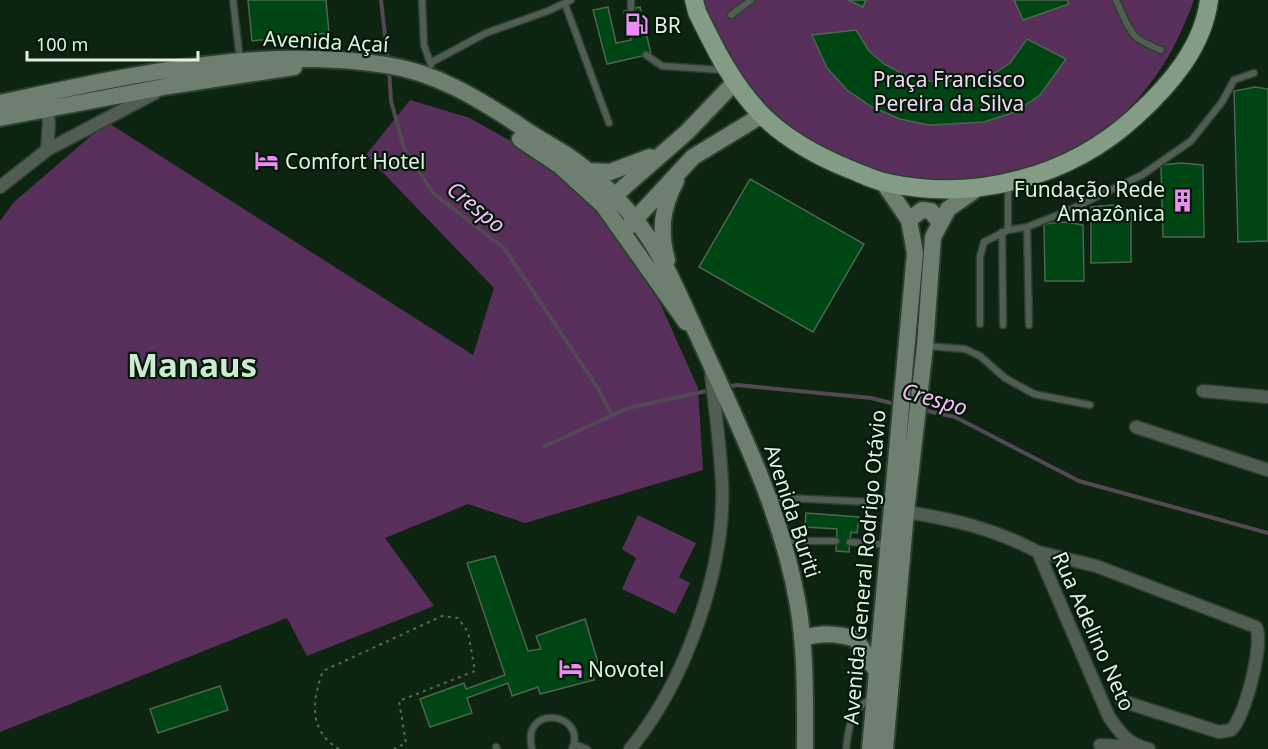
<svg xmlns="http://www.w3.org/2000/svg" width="1268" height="749" viewBox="0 0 1268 749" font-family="'Noto Sans',sans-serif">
<rect width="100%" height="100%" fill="#0d2411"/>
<path fill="#572f5a" d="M704,0h490c-15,41 -34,77 -65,108 -16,18 -37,31 -58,43 -142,79 -322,4 -367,-151z
M410,100l60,18 76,43 59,58 55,84 38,85 5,82 -178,53 -57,-19 -83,34 49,68 -127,50 -20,-38 -287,114v-511l14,-19 93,-80 366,233 21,-67 -128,-133z
M638,515l58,28 -17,34 11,6 -15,31 -53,-25 14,-31 -14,-9z"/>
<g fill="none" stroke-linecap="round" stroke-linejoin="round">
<path stroke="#514854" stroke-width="4" d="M381,0l7,62
M389,69l2,32 13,47 29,45 71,55 93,139 15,28
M727,387l10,-2 134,13 24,6
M923,410l32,7 124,64 189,52
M543,447l85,-39 83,-18"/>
</g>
<path fill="#004615" stroke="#4b654e" stroke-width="1.5" d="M248,0h78l3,33 -77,8z
M848,0h18l-3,7z
M1014,0h53l2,4 -46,16z
M608,7l8,36 15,-3 -7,-29 16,-4 11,47 -44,10 -14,-54z
M856,30l13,21 15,13 19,10 31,8 43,-2 18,-7 15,-10 17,-24 39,20 -26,36 -25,17 -31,10 -55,3 -29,-6 -28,-12 -25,-17 -20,-22 -15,-33z
M1255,87l13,2v152l-30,1 -4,-151z
M1181,163l22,2 1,72h-41l-2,-72z
M750,179l114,65 -51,88 -114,-65z
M1112,205l19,4v53l-40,1v-56z
M1065,222l18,3 1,56h-39l-1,-57z
M806,513l53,4 -2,16 -6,-1 -2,20 -13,-1 1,-22 -32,-2z
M495,556l33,95 13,-2 -5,-13 49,-17 14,47 -6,4 1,10 -54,14 -2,-7 -26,9 -4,-13 -41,15 5,15 -42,14 -10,-28 44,-16 2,6 39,-14 -38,-112z
M220,686l8,24 -70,23 -8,-24z"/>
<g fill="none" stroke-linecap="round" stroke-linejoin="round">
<defs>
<path id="lane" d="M233,0l7,60
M422,0l2,45 7,20
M631,0v9
M1116,0c15,31 11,37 45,50
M565,4l44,119
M731,15l20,-15
M646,55l16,11 60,4
M432,62l54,-29 62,-22 23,-11
M1027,227l2,98
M1008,230v-45
M1002,232l1,93
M980,324v-67l4,-15 24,-12 19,-3 38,-15 77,-37 49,-34 31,-39 12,-22 20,-7
M926,346l39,3 15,7 25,22 29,16 56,11
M769,497l121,6
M783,541h53
M850,542l37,3
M574,744l13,5
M496,747l1,2
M532,749c-12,-46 56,-37 40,0
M846,749c3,-24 4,-38 25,-51"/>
<path id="street" d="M46,103l3,20 -2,27
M0,187l47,-37 108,-57
M1203,391l65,6
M1136,427l132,43
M906,512c47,7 89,17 132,40l71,165c11,16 20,28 40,32
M1038,552l58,14 160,61c8,16 -11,91 -25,103l-12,2 -97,-31
M1100,745l36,2
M630,749c55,-66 96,-181 92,-267 -2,-37 -7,-73 -11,-109"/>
<path id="secondary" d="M0,103c126,-27 258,-58 386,-38 49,7 91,33 131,59 15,11 32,20 48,30 25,16 50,41 69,64 28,34 45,77 63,116 40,88 84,174 101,271 8,47 7,96 7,144
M0,118l169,-32 125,-19
M520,139l39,26 44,40 83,117
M586,171l24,1 40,-15
M606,203l81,-71 47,-49
M909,220l13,-10 9,1 8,11
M628,227l65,-70 69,-42
M667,260c-8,-29 -5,-53 9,-79
M802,638c20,-5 34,-5 54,1l21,33
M870,749l45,-496 -6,-33 -26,-38
M885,749l21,-237 19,-166 8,-109 15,-28 30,-21"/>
<path id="primary" d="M694,0l3,12c18,37 35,72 65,103 25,25 55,41 87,54 13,5 26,12 39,14 87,19 182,-6 248,-67 34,-31 67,-69 73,-116"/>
</defs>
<use href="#lane" stroke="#2b412e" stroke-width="9"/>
<use href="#street" stroke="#2b412e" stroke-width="15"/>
<use href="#secondary" stroke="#2b412e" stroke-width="20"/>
<use href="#primary" stroke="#2b412e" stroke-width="21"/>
<path stroke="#546957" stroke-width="2" stroke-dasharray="3 4.5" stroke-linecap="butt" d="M339,749c-31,-18 -27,-49 -16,-78l119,-55 16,2 10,14 7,39 -76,30 7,42 -12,6"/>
<use href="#lane" stroke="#515c52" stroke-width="6"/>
<use href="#street" stroke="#515c52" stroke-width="12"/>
<use href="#secondary" stroke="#6e7f6f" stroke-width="16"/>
<use href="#primary" stroke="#849b86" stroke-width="18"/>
</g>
<defs>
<symbol id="fuel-bare" viewBox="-9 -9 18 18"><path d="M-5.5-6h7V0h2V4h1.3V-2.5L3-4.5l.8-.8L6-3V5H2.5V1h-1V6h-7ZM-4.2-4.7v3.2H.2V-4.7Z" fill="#ef8bf6" stroke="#041a08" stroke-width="2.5" paint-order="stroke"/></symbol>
<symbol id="hotel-bare" viewBox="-9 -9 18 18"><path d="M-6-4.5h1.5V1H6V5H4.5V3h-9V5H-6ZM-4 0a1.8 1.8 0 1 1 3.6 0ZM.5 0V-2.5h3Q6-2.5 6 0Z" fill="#ef8bf6" stroke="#041a08" stroke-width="2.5" paint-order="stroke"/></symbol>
<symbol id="building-bare" viewBox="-9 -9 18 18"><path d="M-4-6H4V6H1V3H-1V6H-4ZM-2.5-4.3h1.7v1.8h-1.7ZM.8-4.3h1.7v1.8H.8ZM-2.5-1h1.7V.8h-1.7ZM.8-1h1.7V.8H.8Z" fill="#ef8bf6" stroke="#041a08" stroke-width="2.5" paint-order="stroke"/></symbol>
</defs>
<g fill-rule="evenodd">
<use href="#fuel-bare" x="620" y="8" width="33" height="33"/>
<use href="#hotel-bare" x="250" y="144" width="33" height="33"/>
<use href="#building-bare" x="1166" y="184" width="33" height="33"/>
<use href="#hotel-bare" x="554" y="652" width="33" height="33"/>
</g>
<g text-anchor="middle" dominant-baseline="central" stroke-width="4.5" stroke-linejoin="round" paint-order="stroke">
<g font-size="21" fill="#e1f0e2" stroke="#041a08" text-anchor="start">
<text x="654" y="25">BR</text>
<text x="285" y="161">Comfort Hotel</text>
<text x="1165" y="189" text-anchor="end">Fundação Rede<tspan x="1165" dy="24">Amazônica</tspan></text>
<text x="588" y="669">Novotel</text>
</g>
<g font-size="21" fill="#e1f0e2" stroke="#041a08">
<text transform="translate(326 41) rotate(3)">Avenida Açaí</text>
<text transform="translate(793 511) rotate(72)">Avenida Buriti</text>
<text transform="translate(864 567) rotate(-85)">Avenida General Rodrigo Otávio</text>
<text transform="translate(1094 631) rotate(66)">Rua Adelino Neto</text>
</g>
<g font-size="21" fill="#f5d6f6" stroke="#041a08">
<text x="949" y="79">Praça Francisco<tspan x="949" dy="24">Pereira da Silva</tspan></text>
</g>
<g font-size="22" font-style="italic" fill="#f7bbfa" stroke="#041a08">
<text transform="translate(477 206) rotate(39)">Crespo</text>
<text transform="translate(935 398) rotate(16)">Crespo</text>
</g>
<g font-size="33" font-weight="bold" fill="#ceebd1" stroke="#041a08">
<text x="192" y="364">Manaus</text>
</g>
</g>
<path d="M27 51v9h171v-9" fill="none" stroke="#e1f0e2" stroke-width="3"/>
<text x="36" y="51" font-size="18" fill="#e1f0e2" stroke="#041a08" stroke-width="4.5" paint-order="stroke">100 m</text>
</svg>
